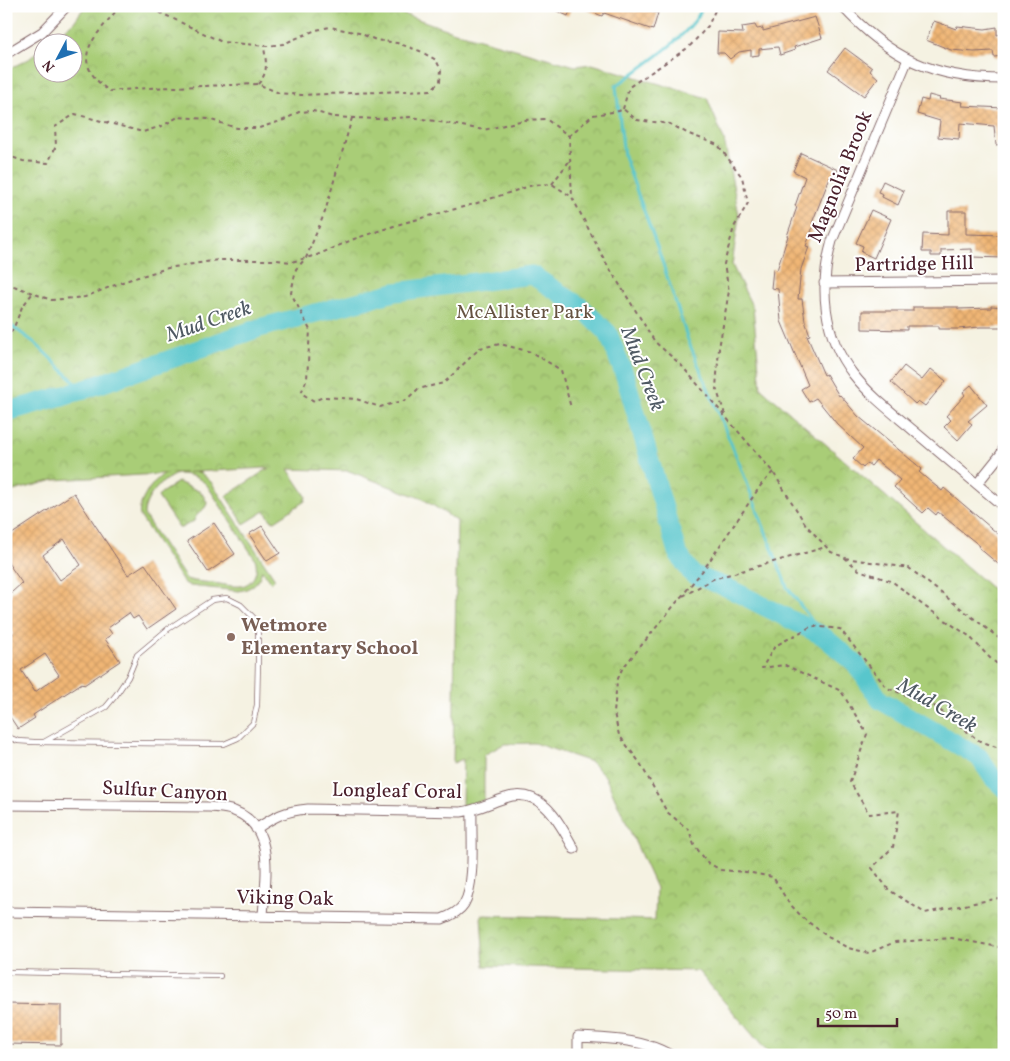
<svg xmlns="http://www.w3.org/2000/svg" width="1010" height="1061" viewBox="0 0 1010 1061" font-family="Vollkorn,serif">
<defs>
<pattern id="park-crowns" width="20" height="18" patternUnits="userSpaceOnUse" patternTransform="scale(1.25)"><rect width="20" height="18" fill="#a9cd77"/><path d="M2 6a3 3 0 1 1 6 0M12 15a3 3 0 1 1 6 0" fill="none" stroke="#93b067"/></pattern>
<pattern id="building-cross-hatch" width="8" height="8" patternUnits="userSpaceOnUse" patternTransform="scale(1.25)"><rect width="8" height="8" fill="#f0b675"/><path d="M0 0l8 8M0 8l8-8" fill="none" stroke="#cf9c65"/></pattern>
</defs>
<rect width="100%" height="100%" fill="#fff"/>
<filter id="ink" filterUnits="userSpaceOnUse"><feTurbulence type="fractalNoise" baseFrequency=".02" numOctaves="2"/><feDisplacementMap in="SourceGraphic" scale="10" xChannelSelector="R" yChannelSelector="G"/><feConvolveMatrix kernelMatrix="1 2 1 2 8 2 1 2 1" color-interpolation-filters="sRGB"/></filter>
<filter id="wash" filterUnits="userSpaceOnUse"><feTurbulence type="fractalNoise" baseFrequency=".0096" numOctaves="4" result="noise"/><feDisplacementMap in="SourceGraphic" scale="20" xChannelSelector="R" yChannelSelector="G"/><feGaussianBlur stdDeviation="1.12" result="paint"/><feColorMatrix in="noise" values="0 0 0 0 0 0 0 0 0 0 0 0 0 0 0 0 0 1.4 0 .05"/><feComposite in="paint" operator="in"/></filter>
<g filter="url(#wash)">
<rect width="100%" height="100%" fill="#f5f2e2"/>
<path fill="#a9cd77" stroke="#7a7651" fill-rule="evenodd" d="M191,471l10,2 10,9 64,97 -4,3 -9,-12c-3,13 -11,19 -23,21l-49,-5 -7,-4 -43,-66c-4,-12 15,-40 27,-43 8,-2 16,-2 24,-2zM177,474c12,0 22,3 30,11l48,74c4,11 -1,25 -14,27 -9,1 -19,-2 -28,-3 -8,-1 -18,-1 -27,-4l-42,-64c0,-17 17,-35 33,-41z"/>
<path fill="url(#park-crowns)" stroke="#7a7651" d="M85,6h295l75,26 120,34 17,-2 115,34 17,42 15,75 -7,50 21,43 8,80 243,211v456h-234l-72,-84 -214,-5 -3,-51 174,5 1,-32 -51,-112 -14,-14 -57,-19 -30,1 -20,11v45l-22,6 1,-47 -10,4 4,-242 -34,-22 -74,-28 -61,-2 18,27 -1,5 -30,20 -4,-1 -6,-9 -21,13 -18,-28 43,-28h-4l-211,12 -48,13v-423l23,-11 13,-11v24h30v-30h-23l25,-20z
M178,482l23,10 6,10c0,8 -11,10 -13,19l-13,7h-2l-21,-31 3,-4z"/>
<g fill="none" stroke-linecap="round" stroke-linejoin="round">
<path stroke="#58c6cc" stroke-width="3" d="M701,10c-9,24 -63,60 -85,76l8,70 35,96 29,88 52,125 47,122 36,49
M6,322l29,21 48,47"/>
<path stroke="#58c6cc" stroke-width="19" d="M6,412l77,-22 176,-62 136,-36 137,-17 49,32 27,26 17,43 52,176 15,22 36,14 95,48 32,27 25,37 99,57 14,21 11,10"/>
</g>
<g id="blocks">
<path fill="url(#building-cross-hatch)" fill-rule="evenodd" d="M546,6h26l-4,10z
M578,6h74l-2,5 8,2 -5,17 -49,-17 -2,3z
M815,17l7,21 -28,9 1,3 -15,5 -2,-8 -19,2v6l-8,1v-6l-12,2 -9,7 -6,-6h-7l1,-21 25,1 -1,-6 13,-2 2,4 6,-1v3z
M934,21l22,8 1,-3 28,3 12,-2v8l5,-1 2,22 -10,1 -1,-6 -19,1 -23,-2 -25,-10z
M845,48l27,20 -2,3 8,7 -14,18 -36,-26z
M929,95l11,3 -1,1 24,3 -1,4 42,2v36l-8,1 -2,-19 -34,-3 -1,16 -21,-2 2,-16 -23,-7 4,-15 7,2z
M801,153l37,17 -4,9 -4,-2 -18,46 2,1 -8,22 3,1 -8,22 -3,30h4l3,22 5,14 -3,1 17,39 2,-1 13,22 1,-1 18,21 64,53 -3,3 7,6 16,13 2,-3 60,51v30l-26,-22 2,-1 -42,-34 -2,3 -8,-7 -5,5 -7,-6 -22,-20 6,-7 -24,-20 -5,6 -4,-3 -4,5 -10,-9 10,-11 -26,-24 -21,-26 -7,4 -8,-13 7,-4 -27,-64 -3,-32 -7,-1 2,-19 4,1 11,-34h-1l10,-29 -2,-1 10,-29 -12,-6z
M883,181l21,10 -6,14 -16,-8 1,-3 -5,-2z
M871,210l20,9 -17,39 -13,-6 2,-6 -7,-3z
M948,211h18v23l38,1v23l-32,-1v-8l-31,1v6h-10v-4h-9l1,-18 25,1z
M991,306l13,1v20h-24l-22,2h-19v-3h-32v4l-45,-1v-18h51v-4h45v2l33,-1z
M904,366l18,14 9,-11 15,12 -21,25 -7,-5 -3,3 -24,-22z
M971,385l16,20 -19,16 4,3 -14,16 -14,-13 7,-7 -5,-4 19,-21 -2,-3z
M74,493l54,82 17,-11 31,45 -29,20 -9,-13 -5,3 -4,-6 -21,15 4,6 -7,5 15,22 -36,24 -2,-2 -49,32 2,3 -17,11 -12,-18v-73l7,-4 -7,-12v-20l6,-10 10,-9 -16,-23v-22zM64,539l17,26 -21,15 -17,-25zM45,654l14,21 -24,17 -14,-22z
M214,523l21,31 -27,18 -21,-31z
M262,526l18,27 -13,8 -18,-27z
M6,1004l55,1v40l-55,-1z"/>
</g>
</g>
<g filter="url(#ink)">
<use href="#blocks" fill-opacity="0" stroke="#86696b" stroke-width="1"/>
<g fill="none" stroke-linecap="round" stroke-linejoin="round">
<defs>
<path id="service" d="M6,736l12,5 16,1 190,2 14,-6 15,-15 4,-18 1,-44v-32l-5,-12 -12,-12 -14,-7 -15,2 -44,29 -31,26 -9,22 -12,18 -10,12 -62,35
M6,972l214,4"/>
<path id="minor" d="M842,6c47,52 92,73 162,73
M6,54l36,-22 25,-26
M908,59l-76,182c-13,45 -9,95 21,133 17,22 40,39 61,57 30,25 60,51 90,76
M824,283l180,-2
M977,484l24,-30 3,-7
M6,805l204,2c8,1 16,1 24,4 43,16 31,69 29,105
M256,829c19,-13 29,-18 52,-20l153,3c16,-2 29,-9 44,-14 37,-13 55,26 69,51
M6,912l436,7c8,-3 17,-7 22,-15 12,-20 7,-70 8,-93
M578,1055v-18c33,2 64,2 93,18"/>
</defs>
<use href="#service" stroke="#86696b" stroke-width="6"/>
<use href="#minor" stroke="#86696b" stroke-width="11"/>
<path stroke="#86696b" stroke-width="2" stroke-dasharray="4 4" stroke-linecap="butt" d="M120,6c-25,32 -54,52 -11,85l38,-3 111,-4 21,9 22,2 130,-5 9,-9 1,-11 -5,-10 -16,-9 -23,-8 -21,-3 -17,-7 -29,-6 -14,3 -33,14 -16,2 -45,-4 -61,-29 -8,-7
M258,84c11,-12 8,-22 6,-37
M623,109l6,-22 60,-40 19,-21 9,-20
M352,118l-27,94 -19,46 -10,11 -5,24 19,37 -3,49 -6,14 13,8 9,-4 33,2 24,8 26,-7 12,-11 26,-6 36,-35 20,-4 31,8 30,18 10,38
M569,136l24,-21 26,-4 4,-2 14,11 33,4 19,10 29,11 24,32 6,26 -14,24 -10,37 5,27 -10,57 -3,40 10,29
M6,155l17,6 25,2 8,-17 -1,-19 20,-13 68,18 19,-6 16,-9 30,2 29,9h22l25,-8 15,-8 14,-1 20,6 44,2 35,-2 72,13 40,-10 22,-1 23,17 3,61 33,64 50,81 26,23 92,107 33,53 25,27 13,5 15,13 34,12 31,24 45,30 22,23 13,10
M552,184l18,-24
M6,283l45,17 34,-3 40,-16 43,-13 50,-8h59l14,2 26,-7 37,-16 46,-15 74,-20 59,-19 19,-1 20,13
M6,339l8,-12 8,-20 10,-13
M773,472l-12,13 -57,84 -82,100 -5,12 -3,32 5,22 21,28 27,49 22,18 5,15 14,18 13,7 25,2 27,5 15,25 15,16 25,19 20,11 21,5 26,-11 57,-4 52,10
M845,558l64,10 95,74
M683,596l30,-17 113,-32
M1004,750l-26,-10 -45,-35 -46,-17 -47,-59 -28,-3 -37,20 -13,22 23,-3 56,26 26,43 -17,48 19,32 30,-3 -6,36 -21,21 17,22 36,23 79,-16"/>
<use href="#service" stroke="#fff" stroke-width="4.5"/>
<use href="#minor" stroke="#fff" stroke-width="9"/>
</g>
</g>
<circle fill="#8d6e63" stroke="#fff" stroke-width="2" cx="231" cy="637" r="5"/>
<g text-anchor="middle" dominant-baseline="central" stroke-width="4" stroke-linejoin="round" paint-order="stroke">
<g font-size="20" fill="#4a1f2b" stroke="#fff">
<text transform="translate(841 177) rotate(-68)">Magnolia Brook</text>
<text transform="translate(914 265) rotate(-1)">Partridge Hill</text>
<text transform="translate(165 792) rotate(3)">Sulfur Canyon</text>
<text transform="translate(397 792) rotate(1)">Longleaf Coral</text>
<text transform="translate(285 899) rotate(1)">Viking Oak</text>
</g>
<g font-size="20" fill="#665342" stroke="#fff">
<text x="525" y="313">McAllister Park</text>
</g>
<g font-size="20" font-weight="bold" fill="#785e54" stroke="#fff" text-anchor="start">
<text x="241" y="626">Wetmore<tspan x="241" dy="23">Elementary School</tspan></text>
</g>
<g font-size="21" font-style="italic" fill="#4f5963" stroke="#fff">
<text transform="translate(209 322) rotate(-19)">Mud Creek</text>
<text transform="translate(642 369) rotate(69)">Mud Creek</text>
<text transform="translate(937 706) rotate(30)">Mud Creek</text>
</g>
</g>
<rect width="1010" height="1061" fill="none" stroke="#fff" stroke-width="25"/>
<g transform="translate(58 58) rotate(229)"><circle r="24" fill="#ffffff" stroke="#b7a5aa"/>
<path d="M0-4L9 19L0 12L-9 19Z" fill="#1f6fb2"/>
<text y="-8" font-size="14" font-weight="bold" text-anchor="middle" fill="#4a1f2b">N</text>
</g>
<path d="M818 1018v8h79v-8" fill="none" stroke="#4a1f2b" stroke-width="2.5"/>
<text x="825" y="1018" font-size="15" fill="#4a1f2b" stroke="#ffffff" stroke-width="4" paint-order="stroke">50 m</text>
</svg>
